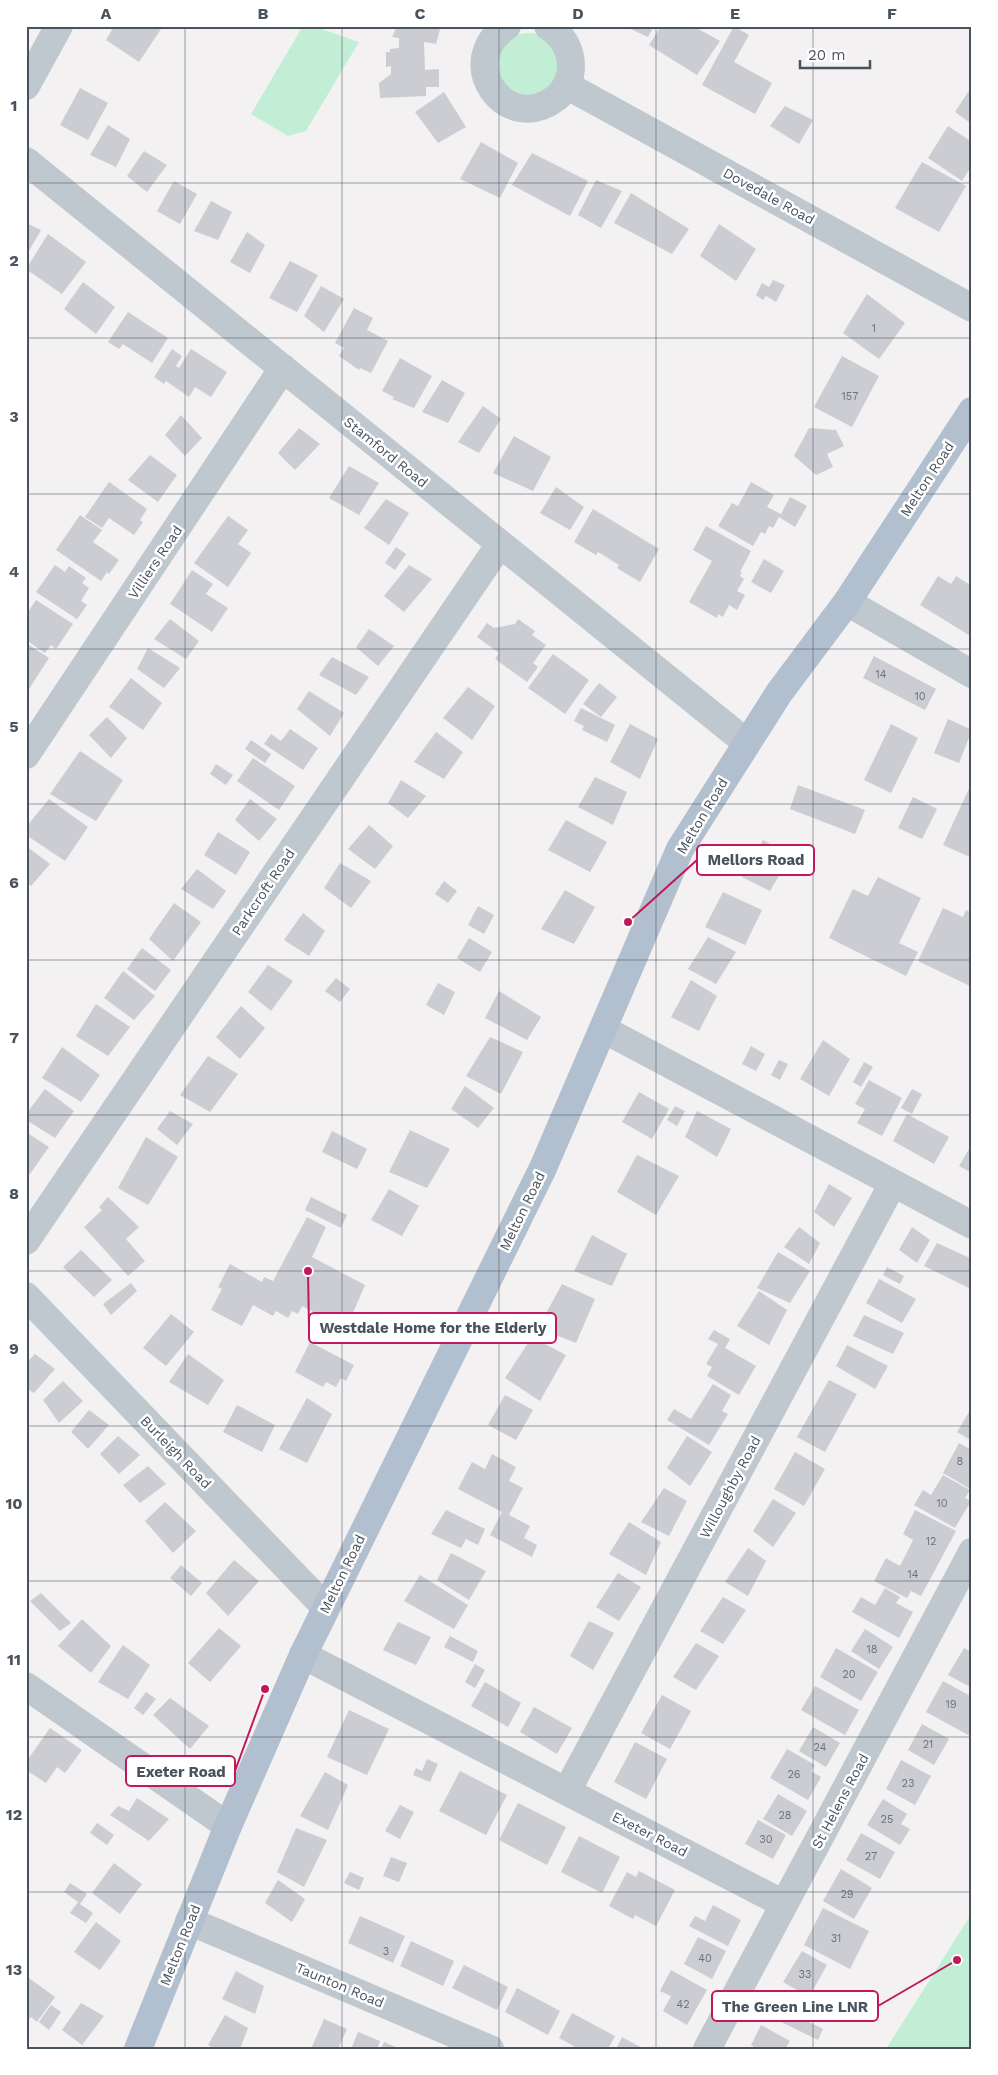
<svg xmlns="http://www.w3.org/2000/svg" width="998" height="2075" viewBox="0 0 998 2075" font-family="'Work Sans',sans-serif">
<rect width="100%" height="100%" fill="#f3f1f1"/>
<path fill="#c2eed5" d="M303,26h10l46,16 -53,89 -18,5 -37,-22z
M497 64a31 31 0 1 1 62 0a31 31 0 1 1-62 0Z
M972,1913v136h-86z"/>
<path fill="#cbcdd3" d="M114,26h49l-24,36 -33,-22z
M397,26h44l-5,18 -12,-2 1,28 14,-1v18h-13v9l-46,2 -1,-15 12,-9v-8l-5,1v-15h4v-3l9,-1v-10l-7,-1z
M624,26h30l-6,11z
M661,26h32l27,15 -23,34 -48,-30z
M734,26l15,9 -15,27 38,21 -17,31 -53,-29z
M972,86v38l-17,-12z
M80,88l28,15 -20,37 -28,-15z
M444,92l22,35 -28,16 -23,-31z
M785,106l28,14 -14,24 -29,-18z
M108,125l22,14 -14,28 -26,-12z
M948,126l24,16v23l-10,16 -34,-23z
M481,142l37,21 -18,35 -40,-19z
M144,151l23,14 -20,27 -20,-16z
M532,153l56,28 -18,35 -58,-31z
M922,162l44,24 -27,46 -44,-24z
M596,180l26,11 -21,37 -23,-13z
M174,181l23,13 -17,30 -23,-13z
M631,193l58,36 -17,25 -58,-31z
M211,201l21,11 -14,28 -24,-9z
M26,223l15,7 -15,26z
M719,224l37,25 -20,32 -36,-25z
M247,232l18,13 -15,28 -20,-11z
M48,234l38,28 -24,32 -36,-25z
M290,261l28,14 -21,37 -28,-14z
M773,280l12,5 -9,17 -10,-6 -3,4 -7,-5 6,-12 7,4z
M83,282l32,25 -19,27 -32,-25z
M321,286l23,13 -20,33 -20,-16z
M867,294l38,29 -26,36 -36,-26z
M354,308l19,10 -6,12 21,11 -17,32 -11,-5 -1,2 -20,-14 5,-8 -9,-5z
M128,312l40,26 -16,25 -29,-19 -4,5 -11,-7z
M172,349l10,7 -6,10 3,2 12,-19 36,23 -16,25 -16,-10 -6,10 -23,-16 -2,3 -10,-7z
M842,356l37,20 -27,51 -38,-20z
M400,358l32,18 -18,32 -22,-9 2,-2 -12,-6z
M442,380l23,13 -17,30 -26,-11z
M483,406l18,13 -22,34 -21,-11z
M181,415l21,23 -17,18 -20,-21z
M299,428l21,16 -25,26 -17,-17z
M809,428l27,2 8,16 -17,8 6,13 -17,8 -22,-19z
M514,436l37,21 -18,34 -40,-18z
M150,455l27,20 -19,27 -30,-22z
M349,466l30,17 -20,32 -30,-17z
M109,482l38,27 -7,11 3,2 -9,13 -25,-17 -7,10 -17,-11z
M751,482l23,13 -7,12 14,7 9,-17 17,9 -12,21 -16,-10 -6,11 -4,-2 -4,8 -4,-2 -8,14 -35,-20 14,-23 6,3z
M556,487l28,20 -14,23 -30,-17z
M386,499l23,14 -20,32 -25,-17z
M593,509l66,40 -19,33 -23,-14 2,-3 -21,-13 -2,3 -22,-13z
M80,515l22,15 -9,12 26,18 -10,14 -2,-2 -6,9 -45,-31z
M228,516l20,14 -10,14 13,9 -23,34 -34,-24z
M706,526l45,25 -11,21 2,1 -2,3 4,3 -7,12 8,4 -8,15 -8,-5 -6,12 -5,-3 -1,4 -28,-16 23,-41 -19,-11z
M396,547l10,7 -11,16 -10,-7z
M764,559l20,12 -13,22 -20,-11z
M55,565l10,7 4,-6 17,12 -4,5 7,5 -8,13 6,4 -10,14 -41,-27z
M409,565l23,14 -28,33 -20,-16z
M192,570l21,14 -7,10 22,14 -16,24 -42,-28z
M938,576l13,8 5,-8 16,10v51l-52,-32z
M36,600l37,24 -17,25 -5,-4 -6,8 -19,-13v-25z
M170,619l29,22 -13,18 -32,-20z
M518,619l17,12 -3,4 14,10 -13,18 5,4 -11,15 -32,-23 4,-6 -22,-16 10,-14 7,5 21,-4z
M369,629l25,17 -16,20 -22,-19z
M26,643l23,15 -20,31 -3,-2z
M148,648l32,20 -16,20 -27,-19z
M553,654l36,26 -24,34 -37,-26z
M874,656l62,33 -11,21 -62,-32z
M332,657l37,20 -13,18 -37,-20z
M131,678l31,25 -19,27 -34,-23z
M599,683l18,14 -16,20 -18,-13z
M468,687l27,19 -23,34 -29,-22z
M309,691l35,22 -14,23 -33,-27z
M581,708l34,17 -8,17 -25,-12 2,-4 -10,-5z
M107,717l20,21 -16,20 -22,-23z
M948,719l24,11 -13,33 -25,-10z
M630,724l28,15 -18,40 -30,-17z
M891,724l27,14 -27,55 -27,-13z
M290,729l28,19 -15,22 -39,-26 7,-10 10,7z
M436,732l27,20 -19,27 -30,-17z
M251,740l20,14 -6,9 -20,-14z
M80,751l43,29 -27,41 -46,-27z
M253,758l42,28 -16,24 -42,-29z
M216,764l17,11 -7,10 -16,-11z
M595,777l32,15 -14,33 -35,-18z
M401,780l25,16 -18,22 -20,-15z
M972,782v76l-29,-13z
M798,785l67,25 -10,24 -65,-25z
M913,797l24,12 -15,30 -24,-11z
M49,799l39,28 -23,34 -39,-26v-8z
M250,799l27,20 -18,22 -24,-21z
M566,820l41,22 -17,30 -42,-22z
M369,825l24,21 -18,23 -27,-20z
M218,832l32,20 -14,23 -32,-20z
M763,840l28,15 -21,36 -28,-14z
M26,846l24,18 -19,22 -5,-3z
M340,863l31,18 -20,27 -27,-20z
M197,869l29,22 -13,18 -32,-20z
M878,877l43,21 -22,45 19,9 -12,24 -77,-38 24,-49 15,7z
M444,881l13,10 -9,12 -13,-9z
M565,890l30,17 -21,37 -33,-15z
M723,892l39,18 -17,35 -40,-18z
M174,903l27,19 -28,39 -24,-22z
M478,906l16,9 -10,19 -16,-9z
M943,908l20,9 3,-7 6,3v74l-54,-26z
M303,913l22,18 -16,25 -25,-16z
M708,937l28,15 -20,32 -28,-15z
M469,938l23,14 -12,20 -23,-14z
M142,948l29,22 -16,21 -28,-22z
M268,965l25,16 -22,30 -23,-19z
M123,971l32,25 -21,24 -30,-22z
M336,978l14,11 -10,13 -15,-11z
M691,980l26,16 -18,35 -28,-14z
M438,983l17,9 -11,23 -18,-10z
M499,991l42,26 -14,23 -42,-22z
M96,1004l34,23 -22,29 -32,-20z
M241,1006l24,22 -25,31 -24,-22z
M490,1037l33,15 -22,42 -35,-18z
M823,1040l27,19 -21,37 -29,-17z
M751,1046l14,8 -9,17 -14,-7z
M62,1047l38,28 -19,27 -39,-24z
M208,1056l30,18 -28,38 -30,-17z
M779,1060l9,4 -8,16 -9,-5z
M864,1062l9,5 -12,20 -8,-5z
M869,1080l33,18 -20,38 -25,-13 8,-14 -10,-5z
M465,1086l29,22 -16,20 -27,-19z
M45,1089l29,22 -19,27 -29,-18v-6z
M912,1089l10,5 -10,20 -11,-6z
M639,1092l30,17 -17,30 -30,-17z
M675,1106l10,5 -8,15 -10,-6z
M170,1111l23,13 -16,21 -20,-16z
M697,1111l34,18 -14,28 -32,-20z
M907,1114l42,23 -15,27 -41,-23z
M410,1130l40,19 -23,39 -38,-16z
M332,1131l35,18 -10,20 -35,-17z
M26,1132l23,15 -19,27 -4,-2z
M146,1137l32,20 -30,48 -30,-17z
M972,1144v29l-13,-7z
M637,1155l42,21 -23,39 -39,-23z
M829,1184l23,14 -18,29 -20,-15z
M389,1189l30,17 -17,30 -31,-16z
M108,1197l31,30 -13,12 19,22 -17,15 -44,-49 18,-17 -3,-3z
M311,1197l36,18 -6,13 -36,-18z
M307,1217l19,10 -14,30 53,28 -19,44 -44,-23 -4,8 -6,-3 -4,7 -12,-7 -3,5 -20,-11 -11,21 -31,-16 11,-21 -4,-2 12,-23 32,18 2,-5 9,4z
M799,1227l21,16 -11,21 -25,-17z
M912,1227l18,13 -13,23 -18,-13z
M592,1235l35,19 -15,32 -38,-15z
M937,1243l35,16 -1,30 -47,-23z
M81,1250l31,30 -18,17 -31,-30z
M778,1252l32,19 -20,32 -33,-15z
M887,1267l17,9 -4,8 -17,-9z
M879,1279l37,20 -14,24 -36,-20z
M131,1283l6,8 -26,24 -8,-11z
M562,1284l33,15 -19,44 -38,-15z
M759,1291l28,19 -18,35 -32,-19z
M171,1314l23,18 -28,34 -23,-18z
M864,1315l40,18 -11,21 -40,-18z
M714,1330l16,9 -5,9 31,18 -17,29 -32,-19 5,-9 -6,-3 12,-20 -10,-5z
M532,1337l34,18 -26,46 -35,-23z
M310,1342l44,23 -8,16 -5,-3 -5,9 -10,-5 -3,5 -28,-15z
M847,1345l41,21 -13,23 -39,-23z
M35,1354l20,15 -21,24 -8,-5v-25z
M188,1354l36,26 -16,25 -39,-23z
M829,1380l28,14 -32,58 -28,-15z
M63,1381l20,20 -24,22 -16,-23z
M713,1384l18,11 -9,16 6,3 -19,31 -42,-25 7,-11 17,10z
M505,1395l28,15 -17,30 -28,-15z
M307,1398l25,16 -25,49 -28,-14z
M237,1405l38,20 -13,27 -39,-20z
M972,1407v34l-15,-9z
M89,1410l20,15 -21,24 -17,-17z
M118,1436l22,19 -21,19 -19,-20z
M687,1436l25,16 -22,34 -23,-18z
M959,1443l13,7v40l-29,-17z
M795,1452l30,17 -21,37 -30,-17z
M492,1454l24,13 -7,14 14,7 -14,27 21,11 -6,12 13,7 -5,12 -42,-22 12,-23 -44,-23 14,-27 13,7z
M148,1466l18,18 -26,19 -17,-18z
M943,1475l27,15 -5,8 6,3 -16,27 -41,-23 9,-15 8,5z
M664,1488l23,13 -18,35 -28,-14z
M773,1499l23,14 -23,34 -20,-16z
M165,1502l31,29 -23,22 -28,-32z
M446,1510l39,19 -7,16 -12,-6 -5,9 -30,-14z
M915,1510l41,21 -35,65 -10,-5 -4,7 -33,-17 12,-23 14,8 13,-26 -10,-6z
M629,1522l32,20 -15,33 -37,-21z
M748,1548l18,13 -18,35 -23,-14z
M451,1553l35,18 -17,29 -32,-20z
M234,1560l25,21 -31,35 -22,-23z
M181,1565l21,18 -11,13 -21,-18z
M618,1573l23,14 -22,34 -23,-14z
M420,1575l48,30 -14,24 -50,-28z
M885,1588l15,9 -4,6 17,9 -14,26 -47,-26 9,-15 14,8z
M41,1593l30,30 -11,8 -30,-30z
M723,1597l23,13 -23,34 -23,-13z
M82,1619l29,27 -20,27 -33,-27z
M589,1621l25,12 -21,37 -23,-14z
M398,1622l33,15 -15,28 -33,-15z
M219,1628l22,18 -31,36 -22,-19z
M865,1629l28,18 -14,22 -28,-18z
M450,1636l28,15 -5,11 -29,-15z
M696,1643l23,13 -23,34 -23,-13z
M123,1645l27,20 -22,34 -30,-17z
M836,1648l42,24 -17,29 -41,-24z
M964,1648l8,4v36l-24,-13z
M475,1664l10,6 -10,18 -10,-6z
M943,1681l29,16v40l-46,-25z
M485,1682l36,21 -13,24 -37,-21z
M815,1686l44,24 -14,25 -44,-25z
M146,1692l10,7 -13,16 -9,-7z
M662,1695l29,16 -21,38 -29,-16z
M170,1698l39,28 -19,23 -37,-34z
M534,1707l38,21 -15,26 -37,-22z
M349,1710l40,19 -22,46 -40,-18z
M922,1724l27,15 -15,26 -26,-15z
M813,1727l27,16 -14,24 -27,-16z
M50,1728l32,22 -17,23 -8,-6 -11,16 -20,-13v-8z
M635,1742l32,17 -21,40 -32,-17z
M787,1749l28,16 -4,6 10,6 -13,23 -38,-22z
M427,1759l11,5 -8,18 -17,-7 3,-7 6,3z
M901,1760l30,16 -16,29 -29,-16z
M460,1771l47,24 -21,40 -47,-24z
M325,1772l23,13 -20,45 -28,-14z
M778,1794l29,17 -15,25 -29,-17z
M137,1798l32,21 -20,22 -39,-26 8,-9 11,5z
M883,1799l24,15 -6,10 9,5 -10,16 -33,-20z
M518,1803l48,24 -19,38 -48,-25z
M400,1805l14,7 -14,27 -15,-8z
M758,1820l28,15 -13,24 -28,-15z
M97,1823l17,12 -7,10 -17,-12z
M296,1828l31,12 -23,47 -27,-15z
M861,1833l34,19 -15,27 -34,-19z
M579,1836l41,21 -18,36 -41,-21z
M391,1857l16,6 -8,19 -16,-6z
M114,1863l28,21 -22,30 -28,-21z
M841,1869l31,19 -18,31 -31,-18z
M639,1871l36,19 -19,36 -21,-11 -2,4 -24,-13 18,-34 9,5z
M350,1872l14,6 -5,12 -15,-7z
M278,1880l27,19 -13,23 -27,-19z
M70,1883l17,11 -7,10 13,9 -7,10 -16,-10 8,-11 -14,-10z
M713,1905l28,15 -13,26 -39,-20 6,-10 10,5z
M823,1908l46,23 -19,38 -46,-24z
M360,1916l45,20 -12,27 -45,-20z
M96,1922l25,19 -21,29 -26,-18z
M698,1937l28,14 -14,28 -28,-15z
M411,1941l43,20 -11,25 -43,-20z
M802,1951l25,14 -18,32 -26,-15z
M464,1965l44,22 -11,23 -45,-22z
M671,1970l36,20 -20,35 -24,-14 8,-15 -11,-5z
M236,1971l28,15 -9,28 -33,-15z
M29,1978l26,19 -18,25 -6,-5 -5,6v-42z
M517,1988l43,23 -12,24 -43,-23z
M775,1994l24,12 -4,9 28,14 -5,11 -53,-26z
M81,2003l23,13 -22,29 -20,-15z
M51,2005l10,7 -12,18 -10,-8z
M572,2013l43,23 -7,13h-29l-20,-11z
M225,2015l23,13 -8,21h-25l-7,-4z
M324,2019l23,10 -9,20h-27z
M761,2025l29,16 -5,8h-27l-7,-4z
M358,2032l22,9 -3,8h-26z
M622,2037l22,12h-28z
M384,2042l16,7h-19z"/>
<g fill="none" stroke-linecap="round" stroke-linejoin="round">
<path stroke="#bfc8cf" stroke-width="28" d="M507,26c-54,37 0,110 49,72 9,-7 15,-20 15,-31 0,-18 -8,-31 -23,-41
M566,85l406,223
M26,86l33,-60
M26,161l721,582
M847,602l125,72
M26,755l257,-387
M603,1029l369,196
M26,1241l474,-697
M26,1296l299,311
M303,1655l481,249
M26,1686l202,140
M567,1791l326,-608
M189,1921l301,128
M707,2049l265,-497"/>
<path stroke="#b2bfce" stroke-width="28" d="M138,2049l90,-223 75,-171 240,-487 137,-319 99,-156 68,-91 125,-191"/>
</g>
<path fill="none" stroke="#49535e" stroke-width="1" stroke-opacity="0.55" d="M185,26v2023M342,26v2023M499,26v2023M656,26v2023M813,26v2023M26,183h946M26,338h946M26,494h946M26,649h946M26,804h946M26,960h946M26,1115h946M26,1271h946M26,1426h946M26,1581h946M26,1737h946M26,1892h946"/>
<g text-anchor="middle" dominant-baseline="central" stroke-width="5" stroke-linejoin="round" paint-order="stroke">
<g font-size="11" fill="#6a727b">
<text x="874" y="328">1</text>
<text x="850" y="396">157</text>
<text x="881" y="674">14</text>
<text x="920" y="696">10</text>
<text x="960" y="1461">8</text>
<text x="942" y="1503">10</text>
<text x="931" y="1541">12</text>
<text x="913" y="1574">14</text>
<text x="872" y="1649">18</text>
<text x="849" y="1674">20</text>
<text x="951" y="1704">19</text>
<text x="928" y="1744">21</text>
<text x="820" y="1747">24</text>
<text x="794" y="1774">26</text>
<text x="908" y="1783">23</text>
<text x="785" y="1815">28</text>
<text x="887" y="1819">25</text>
<text x="766" y="1839">30</text>
<text x="871" y="1856">27</text>
<text x="847" y="1894">29</text>
<text x="836" y="1938">31</text>
<text x="386" y="1951">3</text>
<text x="705" y="1958">40</text>
<text x="805" y="1974">33</text>
<text x="683" y="2004">42</text>
</g>
<g font-size="14" fill="#49535e" stroke="#fff">
<text transform="translate(769 196) rotate(29)">Dovedale Road</text>
<text transform="translate(386 452) rotate(39)">Stamford Road</text>
<text transform="translate(927 479) rotate(-57)">Melton Road</text>
<text transform="translate(155 562) rotate(-56)">Villiers Road</text>
<text transform="translate(702 816) rotate(-59)">Melton Road</text>
<text transform="translate(263 892) rotate(-56)">Parkcroft Road</text>
<text transform="translate(522 1211) rotate(-64)">Melton Road</text>
<text transform="translate(176 1452) rotate(46)">Burleigh Road</text>
<text transform="translate(730 1487) rotate(-62)">Willoughby Road</text>
<text transform="translate(342 1574) rotate(-64)">Melton Road</text>
<text transform="translate(840 1801) rotate(-62)">St Helens Road</text>
<text transform="translate(650 1834) rotate(27)">Exeter Road</text>
<text transform="translate(180 1945) rotate(-68)">Melton Road</text>
<text transform="translate(340 1985) rotate(23)">Taunton Road</text>
</g>
</g>
<path fill="none" stroke="#c2185b" stroke-width="2" d="M628 922L697 860M308 1271L309 1328M265 1689L235 1771M957 1960L878 2006"/>
<g fill="#c2185b" stroke="#fff" stroke-width="2">
<circle cx="628" cy="922" r="5"/>
<circle cx="308" cy="1271" r="5"/>
<circle cx="265" cy="1689" r="5"/>
<circle cx="957" cy="1960" r="5"/>
</g>
<g fill="#fff" stroke="#c2185b" stroke-width="2">
<rect x="697" y="845" width="117" height="30" rx="5"/>
<rect x="309" y="1313" width="247" height="30" rx="5"/>
<rect x="126" y="1756" width="109" height="30" rx="5"/>
<rect x="712" y="1991" width="166" height="30" rx="5"/>
</g>
<g font-size="15" text-anchor="middle" font-weight="bold" fill="#49535e">
<text x="756" y="865">Mellors Road</text>
<text x="433" y="1333">Westdale Home for the Elderly</text>
<text x="181" y="1777">Exeter Road</text>
<text x="795" y="2012">The Green Line LNR</text>
</g>
<rect width="998" height="2075" fill="none" stroke="#ffffff" stroke-width="55"/>
<path d="M800 60v8h70v-8" fill="none" stroke="#49535e" stroke-width="2.5"/>
<text x="808" y="60" font-size="15" fill="#49535e" stroke="#ffffff" stroke-width="4" paint-order="stroke">20 m</text>
<rect x="28" y="28" width="942" height="2020" fill="none" stroke="#49535e" stroke-width="2"/>
<g font-size="16" text-anchor="middle" font-weight="bold" fill="#49535e">
<text x="106" y="19">A</text>
<text x="263" y="19">B</text>
<text x="420" y="19">C</text>
<text x="578" y="19">D</text>
<text x="735" y="19">E</text>
<text x="892" y="19">F</text>
<text x="14" y="111">1</text>
<text x="14" y="266">2</text>
<text x="14" y="422">3</text>
<text x="14" y="577">4</text>
<text x="14" y="732">5</text>
<text x="14" y="888">6</text>
<text x="14" y="1043">7</text>
<text x="14" y="1199">8</text>
<text x="14" y="1354">9</text>
<text x="14" y="1509">10</text>
<text x="14" y="1665">11</text>
<text x="14" y="1820">12</text>
<text x="14" y="1975">13</text>
</g>
</svg>
